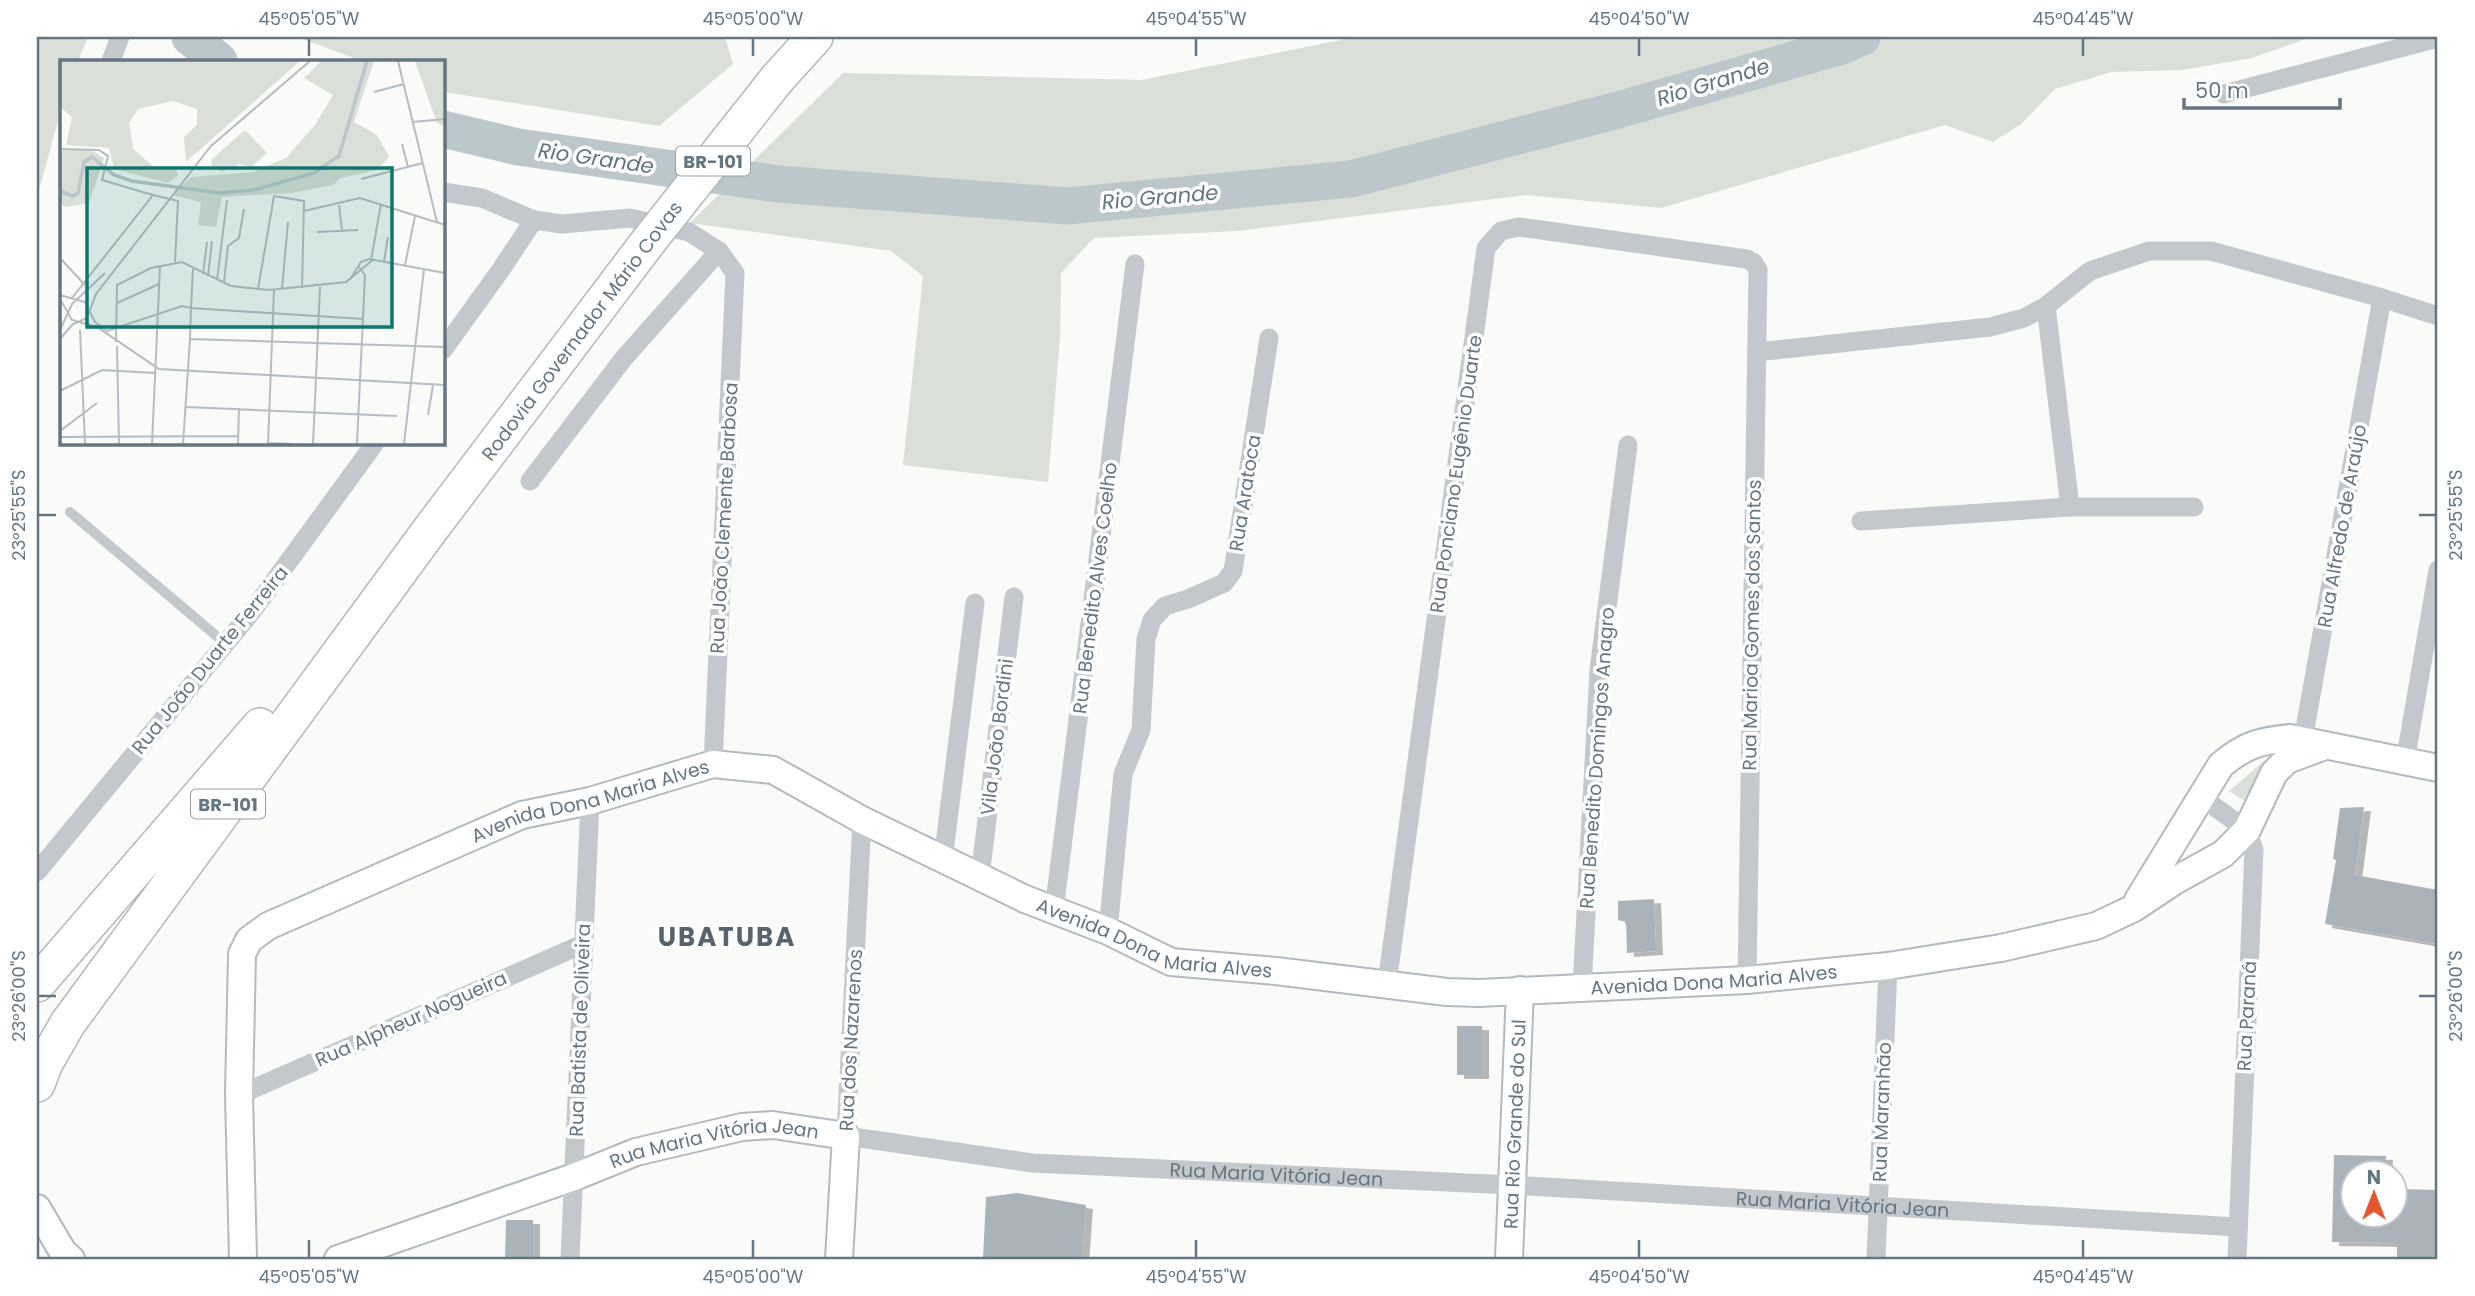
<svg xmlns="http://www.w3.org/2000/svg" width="2475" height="1296" viewBox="0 0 2475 1296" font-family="Poppins,sans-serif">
<defs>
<filter id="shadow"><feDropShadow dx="7" dy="4" stdDeviation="0" flood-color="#0004"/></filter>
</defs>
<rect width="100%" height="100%" fill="#fafaf8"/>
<path fill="#dadfd7" d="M37,37h51l-10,24h-17v48l-24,89z
M297,37h428l8,27 -74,62 -215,-34 -1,-31h-81z
M1356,37h955l-59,21 -70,12 -71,2 -56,17 -34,35 -28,18 -48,-17 -284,83 -135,-13 -289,36 -143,7 -33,35 -1,64 -12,145 -145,-17 20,-189 -32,-25 -201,-28 153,-150 298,7z
M2283,745l-38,56 -16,-10z"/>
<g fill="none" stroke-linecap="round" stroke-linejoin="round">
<path stroke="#bbc7cb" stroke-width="37" d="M190,37l29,24
M443,129l75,18 260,37 289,22 284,-27 267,-69 224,-64 20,-9"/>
</g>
<path fill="#aab3b9" filter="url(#shadow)" d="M2364,807l-9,68 83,15v54l-113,-20 11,-64 -3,-1 7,-51z
M1654,899l2,52 -29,2 -1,-31 -8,-2v-19z
M1457,1026h25v49h-25z
M2334,1155l52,1 -1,17h-32v42h45v-26l40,1v69h-41v-16l-65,-1z
M1017,1193l69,12 -4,54h-99l3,-62z
M506,1220h27v39h-28z"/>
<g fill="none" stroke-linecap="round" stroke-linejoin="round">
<defs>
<g id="secondary">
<path d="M2138,900l83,-135c24,-20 38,-24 69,-27l148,30"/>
<path d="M37,1208l26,44 8,7"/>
<path id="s2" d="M243,1259l-4,-164 3,-141 7,-14 19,-14 254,-111 68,-14 123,-37 60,6 89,50 118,57 45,22 83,32 63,31 105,9 171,21 32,1 268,-13 141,-14 113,-18 95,-22 38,-18 42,-28 47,-26 24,-24 27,-57 13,-13 38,-14"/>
<path id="s3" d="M338,1259l236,-82 62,-25 106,-25 31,-2 73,11 -7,123"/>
<path id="s4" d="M1509,1259l11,-269"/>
</g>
<path id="highway" d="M777,79l38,-42
M37,984l223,-258
M37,1084l8,-21 23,-40 362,-493 218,-288"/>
</defs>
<use href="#secondary" stroke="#b3babf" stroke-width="30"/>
<use href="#highway" stroke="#b4b9bd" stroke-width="38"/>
<path stroke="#c3c8cc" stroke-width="10" d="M70,512l156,132"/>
<g stroke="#c3c8cc" stroke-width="19">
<path d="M111,61l9,-24"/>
<path d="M2224,94l214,-56"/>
<path d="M443,192l39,6 52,22 -34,51 -57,79"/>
<path d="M534,220l28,4 68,-6 59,14 30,19 16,22 -22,491"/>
<path d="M2046,306l24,201"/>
<path d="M1757,352l233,-25 34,-9 22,-12 44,-35 59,-20h62l171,47 56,18"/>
<path d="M530,481l94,-123 95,-107"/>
<path d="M1861,521l209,-14h124"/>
<path d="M2301,751l81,-453"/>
<path d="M2405,762l33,-192"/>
<path d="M2201,797l46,33 7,20 -17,409"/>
<path id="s1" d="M862,820l-16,316 186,27 480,22 726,42"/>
<path d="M943,860l32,-257"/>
<path d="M37,872l217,-263 121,-166"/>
<path d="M980,877l34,-280"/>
<path d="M1054,911l81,-647"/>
<path d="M1108,931l15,-157 18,-44 5,-91 6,-19 13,-14 23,-7 36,-16 9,-12 36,-233"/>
<path d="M1387,984l99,-736 15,-17 18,-4 228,32 7,4 4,7 -11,710"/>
<path d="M1582,988l17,-318 29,-225"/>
<path d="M239,1095l344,-151"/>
<path d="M570,1259l20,-458"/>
<path d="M1876,1259l12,-293"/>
</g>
<use href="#secondary" stroke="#fff" stroke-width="26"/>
<use href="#highway" stroke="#fff" stroke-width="35"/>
<defs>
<path id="highway-bridge" d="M648,242l129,-163"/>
</defs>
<use href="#highway-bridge" stroke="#b4b9bd" stroke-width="38" stroke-linecap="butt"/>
<use href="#highway-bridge" stroke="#fff" stroke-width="35"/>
</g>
<path fill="none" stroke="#657683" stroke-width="2.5" d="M309,38v18M753,38v18M1196,38v18M1639,38v18M2083,38v18M38,515h18M2419,515h17M38,996h18M2419,996h17M309,1240v18M753,1240v18M1196,1240v18M1639,1240v18M2083,1240v18"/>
<g text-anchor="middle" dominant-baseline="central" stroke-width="7" stroke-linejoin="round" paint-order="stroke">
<g fill="#fff" stroke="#939fa8" stroke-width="2">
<rect x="676" y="146.5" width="74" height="29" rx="5"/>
<rect x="191" y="789.5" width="74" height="29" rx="5"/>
</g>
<g font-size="18" font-weight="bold" fill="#657683">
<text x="713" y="161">BR-101</text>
<text x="228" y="804">BR-101</text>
</g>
<g font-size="19" fill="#657683" stroke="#fff">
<text transform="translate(582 331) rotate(-53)">Rodovia Governador Mário Covas</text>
<text transform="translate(1456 474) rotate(-82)">Rua Ponciano Eugênio Duarte</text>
<text transform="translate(1245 493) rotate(-81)">Rua Aratoca</text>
<text transform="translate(724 518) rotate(-87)">Rua João Clemente Barbosa</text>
<text transform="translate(2342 526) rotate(-80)">Rua Alfredo de Araújo</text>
<text transform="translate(1095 588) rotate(-83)">Rua Benedito Alves Coelho</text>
<text transform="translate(1752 625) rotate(-89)">Rua Marioa Gomes dos Santos</text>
<text transform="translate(210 660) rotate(-51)">Rua João Duarte Ferreira</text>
<text transform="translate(997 737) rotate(-83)">Vila João Bordini</text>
<text transform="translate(1597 758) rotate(-86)">Rua Benedito Domingos Anagro</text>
<text stroke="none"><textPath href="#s2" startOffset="691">Avenida Dona Maria Alves</textPath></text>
<text stroke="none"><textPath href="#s2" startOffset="1300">Avenida Dona Maria Alves</textPath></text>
<text stroke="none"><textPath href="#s2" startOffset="1867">Avenida Dona Maria Alves</textPath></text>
<text transform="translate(2247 1016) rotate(-87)">Rua Paraná</text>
<text transform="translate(411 1019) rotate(-24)">Rua Alpheur Nogueira</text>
<text transform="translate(580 1030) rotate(-88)">Rua Batista de Oliveira</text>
<text transform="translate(851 1040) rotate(-87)">Rua dos Nazarenos</text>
<text transform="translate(1882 1112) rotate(-88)">Rua Maranhão</text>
<text stroke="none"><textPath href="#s4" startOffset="135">Rua Rio Grande do Sul</textPath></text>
<text stroke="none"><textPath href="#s3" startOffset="396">Rua Maria Vitória Jean</textPath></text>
<text stroke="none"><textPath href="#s1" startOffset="749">Rua Maria Vitória Jean</textPath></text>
<text stroke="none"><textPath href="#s1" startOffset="1316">Rua Maria Vitória Jean</textPath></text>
</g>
<g font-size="21" font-style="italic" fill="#60757c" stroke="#fff">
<text transform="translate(1713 82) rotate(-17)">Rio Grande</text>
<text transform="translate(596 158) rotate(8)">Rio Grande</text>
<text transform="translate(1160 197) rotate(-5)">Rio Grande</text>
</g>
<g font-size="26" font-weight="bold" letter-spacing="2" fill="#57646e" stroke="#fff">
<text x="727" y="937">UBATUBA</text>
</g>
</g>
<g transform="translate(60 60)">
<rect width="385" height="385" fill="#fafaf8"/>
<path d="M0,1h240l-114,101 -2,-25 13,-12v-16l-24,-8 -35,8 -9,14 4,26 21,18 22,2 2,6 -10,8 -54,-14 -5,-21 -43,-3 6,-28 -12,-10zM261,1h53l-20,61 23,13 12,22 -12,13 -36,8 -8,7 -41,8 -70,4 -6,30 -18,-2 3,-23 -29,-7 19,-18 62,-5 33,-14 29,-33 18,-30 -29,-17zM355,1h30v66l-8,-4zM185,70l22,23 -16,14 -12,-3 -17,8 -10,-6 -1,-6zM29,89l15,9 -15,45 -23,4 -6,-3v-53z" fill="#dadfd7"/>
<path fill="none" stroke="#bbc7cb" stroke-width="3.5" d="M0,131l13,5 5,-3 6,-31 8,-5 22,18 18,6 87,12 35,-3 60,-17 25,-17 28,-95"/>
<path fill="none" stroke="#b5bdc2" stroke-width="2" d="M338,1l39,161M314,32l30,-8M353,62l32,-3M342,84l6,23M0,89l39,1 9,6 -6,24 51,15 -81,103M301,119l62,-16M93,135l25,6 -3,61M279,145l3,25M244,151l56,-13 85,27M257,172l41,-2M0,198l25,27M311,200l10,-56M324,201l4,-24M345,205l10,-49M133,209l-2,39 172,11M143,214l4,-32M148,216l4,-35M291,218l10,-16 8,-3 76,14M157,220l10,-80M164,222l4,-36 11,-8 5,-29M198,229l16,-93 30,5 -2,87M222,229l6,-67M0,235l25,7 10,20 12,9 75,-25 9,2 -1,31 255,8M0,239l12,21 25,7 62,42 286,16M57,243l42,-19M0,270l12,-26 33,-31M20,270l5,114M0,279l13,-15 14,-6 9,-24 115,-148 99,-85M56,282l1,-57 34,-17 31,-6 49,24 38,4 77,-8 28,-23M57,286l2,98M0,331l42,-21 53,3M126,347l211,9M368,355l5,-30M0,371l37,-28M0,377l179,-1M208,383l24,1M92,384l8,-178M123,384l7,-105M178,384l1,-36M208,384l6,-154M253,384l7,-157M297,384l8,-169 -7,-9M344,384l20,-175"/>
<path fill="#0f766e" fill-opacity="0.15" stroke="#0f766e" stroke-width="3.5" d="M27,108h305v159h-305z"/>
<rect width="385" height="385" fill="none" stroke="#657683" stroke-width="3.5"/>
</g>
<rect width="2475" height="1296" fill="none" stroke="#ffffff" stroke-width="77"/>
<g transform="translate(2374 1194)"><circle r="33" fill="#ffffff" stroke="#c1c8cd" stroke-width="2"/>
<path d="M0-5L12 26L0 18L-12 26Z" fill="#e4572e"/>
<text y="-10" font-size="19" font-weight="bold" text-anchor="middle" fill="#657683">N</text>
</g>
<path d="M2184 98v10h156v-10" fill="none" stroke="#657683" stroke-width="3.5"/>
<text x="2195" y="98" font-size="21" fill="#657683" stroke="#ffffff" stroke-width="5" paint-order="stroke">50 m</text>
<rect x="38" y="38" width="2398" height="1220" fill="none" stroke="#657683" stroke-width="2.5"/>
<g font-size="18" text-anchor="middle" fill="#657683">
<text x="309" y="25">45°05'05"W</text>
<text x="753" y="25">45°05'00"W</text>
<text x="1196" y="25">45°04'55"W</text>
<text x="1639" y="25">45°04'50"W</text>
<text x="2083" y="25">45°04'45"W</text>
<text transform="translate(19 515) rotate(-90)" y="6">23°25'55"S</text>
<text transform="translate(2456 515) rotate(-90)" y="6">23°25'55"S</text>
<text transform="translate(19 996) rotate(-90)" y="6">23°26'00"S</text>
<text transform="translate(2456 996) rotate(-90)" y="6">23°26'00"S</text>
<text x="309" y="1283">45°05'05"W</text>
<text x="753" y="1283">45°05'00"W</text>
<text x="1196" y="1283">45°04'55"W</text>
<text x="1639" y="1283">45°04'50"W</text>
<text x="2083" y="1283">45°04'45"W</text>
</g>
</svg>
